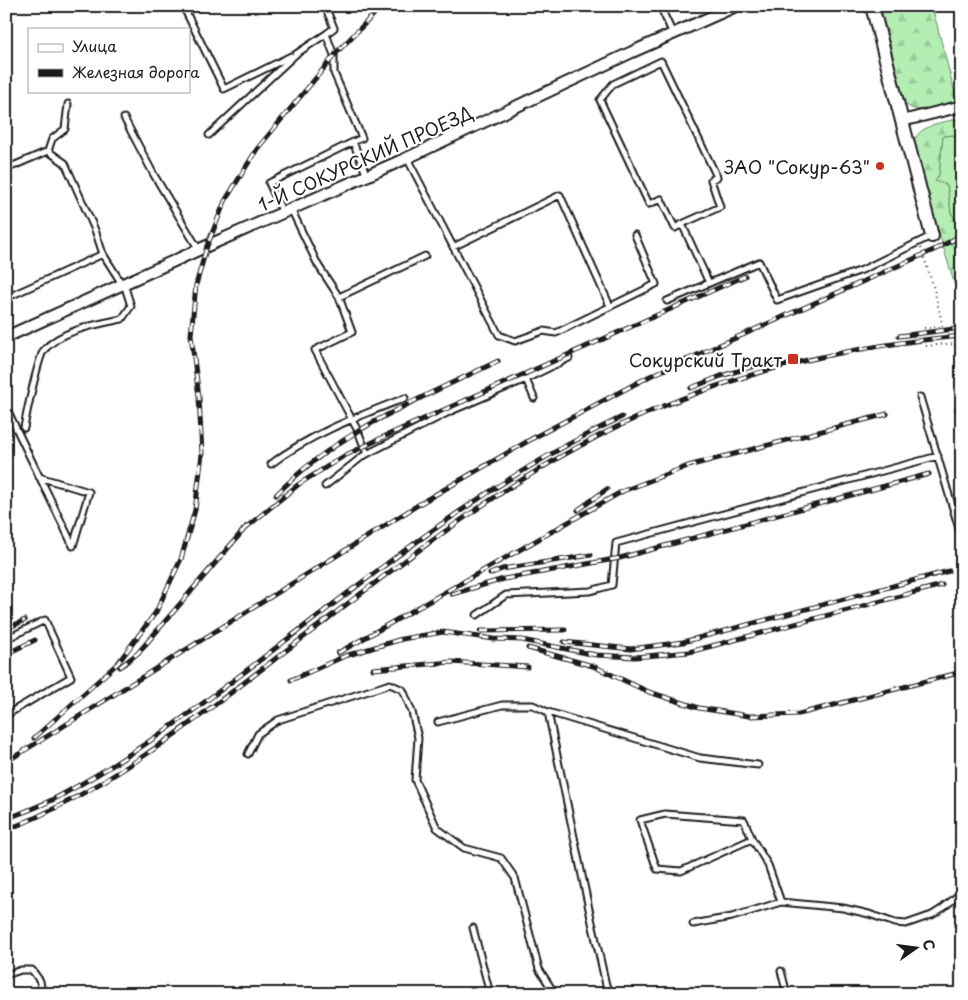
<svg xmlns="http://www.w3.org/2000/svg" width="968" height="1000" viewBox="0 0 968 1000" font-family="'Playpen Sans',sans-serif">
<defs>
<pattern id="forest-firs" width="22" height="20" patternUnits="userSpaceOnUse" patternTransform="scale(1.25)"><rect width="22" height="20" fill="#b4eeb3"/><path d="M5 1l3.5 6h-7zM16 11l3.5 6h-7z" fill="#9acc99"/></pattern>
</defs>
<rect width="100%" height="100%" fill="#fff"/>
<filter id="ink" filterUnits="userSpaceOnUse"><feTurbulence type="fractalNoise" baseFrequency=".02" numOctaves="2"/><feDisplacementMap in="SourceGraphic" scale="10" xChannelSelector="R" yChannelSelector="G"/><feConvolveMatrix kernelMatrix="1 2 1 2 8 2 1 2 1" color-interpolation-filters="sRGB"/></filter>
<g filter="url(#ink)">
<path fill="#b4eeb3" stroke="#688568" d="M955,135l7,18v65l-7,1 -4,-7 -4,-27 -13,-4 5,-6 4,-39z"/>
<path fill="url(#forest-firs)" stroke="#688568" d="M880,6h52l25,95c-18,5 -36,16 -52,3z
M962,118v35l-7,-18 -12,1 -4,39 -4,6 12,4 4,28 4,6 7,-1v84h-2l-47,-154c0,-23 31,-26 49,-30z"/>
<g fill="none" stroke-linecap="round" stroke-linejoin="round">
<defs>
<path id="service" d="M183,6l41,83 67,-33
M325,6l9,22 -8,6
M660,6l13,28
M185,11l9,-5
M124,118l30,57 45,75
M209,135l87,-81 30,-20 8,21v18l28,65 -9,4 14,34
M48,151l4,-12 13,-10 3,-25
M407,158l92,177 16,6 28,-10 13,2 100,-49 -21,-49
M6,169l42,-18 17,12 30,67 8,24
M291,209l27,56 21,32
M283,213l-14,-30 84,-41
M682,224l-7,4 -14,-29 -12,5 -49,-104 13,-16 48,-23 56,116 -6,3 9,27 -38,17 27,59
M453,247l107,-52 50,111
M6,298l97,-44 19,30
M667,301l92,-39 18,38 85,-30 69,-34
M526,379l43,-21
M920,397l42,142
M6,407c22,47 45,93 67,139l16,-54 -50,-15
M962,408l-3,1 3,9
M24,428c2,-12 14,-70 20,-78 17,-20 54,-26 78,-31l9,-13 -7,-22
M367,454l-9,-23 -43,-81 37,-18 -13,-35 86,-41
M271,464c39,-30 88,-48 134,-66
M325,486l38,-30 88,-45 75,-32 8,19
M477,615l29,-20 84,-4 22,-6 4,-42 322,-87
M6,639l39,-19 26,57 -65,38
M548,712l41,197 17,76 6,9
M438,722l64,-17h31l15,7 152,46 58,7
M248,754l10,-20 20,-14 112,-36 13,6 9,22 6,26 -3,42 22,48 27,20 37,10 14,20 24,91 16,25
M752,839l-71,32 -24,-2 -17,-49 25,-6 79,6 8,19 16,26 13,37
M693,924l39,-7 49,-15 62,6 26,6 26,9 11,1 26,-9 11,-7 19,-16
M473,928l17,66
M781,971l6,23
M6,975l15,-5h11l8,11 2,13"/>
<path id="minor" d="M902,121l60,-15
M6,337l201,-91 200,-88 225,-106 104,-46"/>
<path id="tertiary" d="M872,6l60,230"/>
</defs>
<use href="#service" stroke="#1c1c1c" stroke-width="9"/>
<use href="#minor" stroke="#1c1c1c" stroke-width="14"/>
<use href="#tertiary" stroke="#1c1c1c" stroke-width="16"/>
<path stroke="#1c1c1c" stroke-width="2" stroke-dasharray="1 4" stroke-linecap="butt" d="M921,248l13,41 9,38 -19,1
M926,346l20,-2 15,1"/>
<use href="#service" stroke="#fff" stroke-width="5"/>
<use href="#minor" stroke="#fff" stroke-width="10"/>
<use href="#tertiary" stroke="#fff" stroke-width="12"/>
<defs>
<path id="rail" d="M899,336l63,-8
M691,388l30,-12 53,-16
M276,495c61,-64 144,-96 222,-134
M578,510l29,-21
M243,530l56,-46 45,-28 48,-23 353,-157
M490,574l12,-5 89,-14
M452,594l52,-15 116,-21 309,-84
M6,629l19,-9
M480,631l85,-1
M564,642l67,7 52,-7 266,-71
M528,648l65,18 56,26 50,16 50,8 50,-2 163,-42
M338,653l285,-162 65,-25 199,-52
M6,654l29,-14
M120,667l18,-14 109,-127
M373,669l78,-7 77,5
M291,680l54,-24 57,-17 41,-7 51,7 28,1 74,15 39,2 54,-5 253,-67
M34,738l84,-75 38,-51 25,-53 14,-49 7,-56 -3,-57 -8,-62 5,-50 11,-39 18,-45 32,-52 82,-99 43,-44
M6,762l420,-262 109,-63 115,-61 286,-127 26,-14
M6,819c20,-8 41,-15 59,-26 72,-39 138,-89 203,-139 113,-86 224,-176 354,-237
M6,830c108,-42 199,-118 290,-187 113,-86 226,-177 358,-233 98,-42 202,-65 308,-74"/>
</defs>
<use href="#rail" stroke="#1c1c1c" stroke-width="5"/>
<use href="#rail" stroke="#fff" stroke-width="3" stroke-dasharray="9" stroke-linecap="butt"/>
</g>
</g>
<g fill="#c8321e" stroke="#fff" stroke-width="2">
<circle cx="880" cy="166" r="5"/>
<rect x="787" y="353" width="12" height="12" rx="2.5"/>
</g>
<g text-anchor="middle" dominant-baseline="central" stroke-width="4.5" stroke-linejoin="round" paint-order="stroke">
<g font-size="18" fill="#1c1c1c" stroke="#fff">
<text transform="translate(365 158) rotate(-24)">1-Й СОКУРСКИЙ ПРОЕЗД</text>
</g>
<g font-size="18" fill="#1c1c1c" stroke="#fff" text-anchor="end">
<text x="870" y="166">ЗАО "Сокур-63"</text>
<text x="782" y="359">Сокурский Тракт</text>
</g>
</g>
<rect width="968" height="1000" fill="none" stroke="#fff" stroke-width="25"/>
<rect x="12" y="12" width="943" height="975" fill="none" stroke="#1c1c1c" stroke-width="2" filter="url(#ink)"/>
<rect x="28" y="28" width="162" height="65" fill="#ffffff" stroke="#a4a4a4"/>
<rect x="38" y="44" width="25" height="8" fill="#ffffff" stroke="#a4a4a4"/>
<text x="72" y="52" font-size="15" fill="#1c1c1c">Улица</text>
<rect x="38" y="69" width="25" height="8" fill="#1c1c1c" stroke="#a4a4a4"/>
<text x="72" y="78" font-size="15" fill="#1c1c1c">Железная дорога</text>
<g transform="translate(916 948) rotate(76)" stroke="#ffffff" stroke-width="4" paint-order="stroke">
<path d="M0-4L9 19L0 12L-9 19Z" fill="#1c1c1c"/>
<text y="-8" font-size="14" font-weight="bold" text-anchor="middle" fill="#1c1c1c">С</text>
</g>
</svg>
